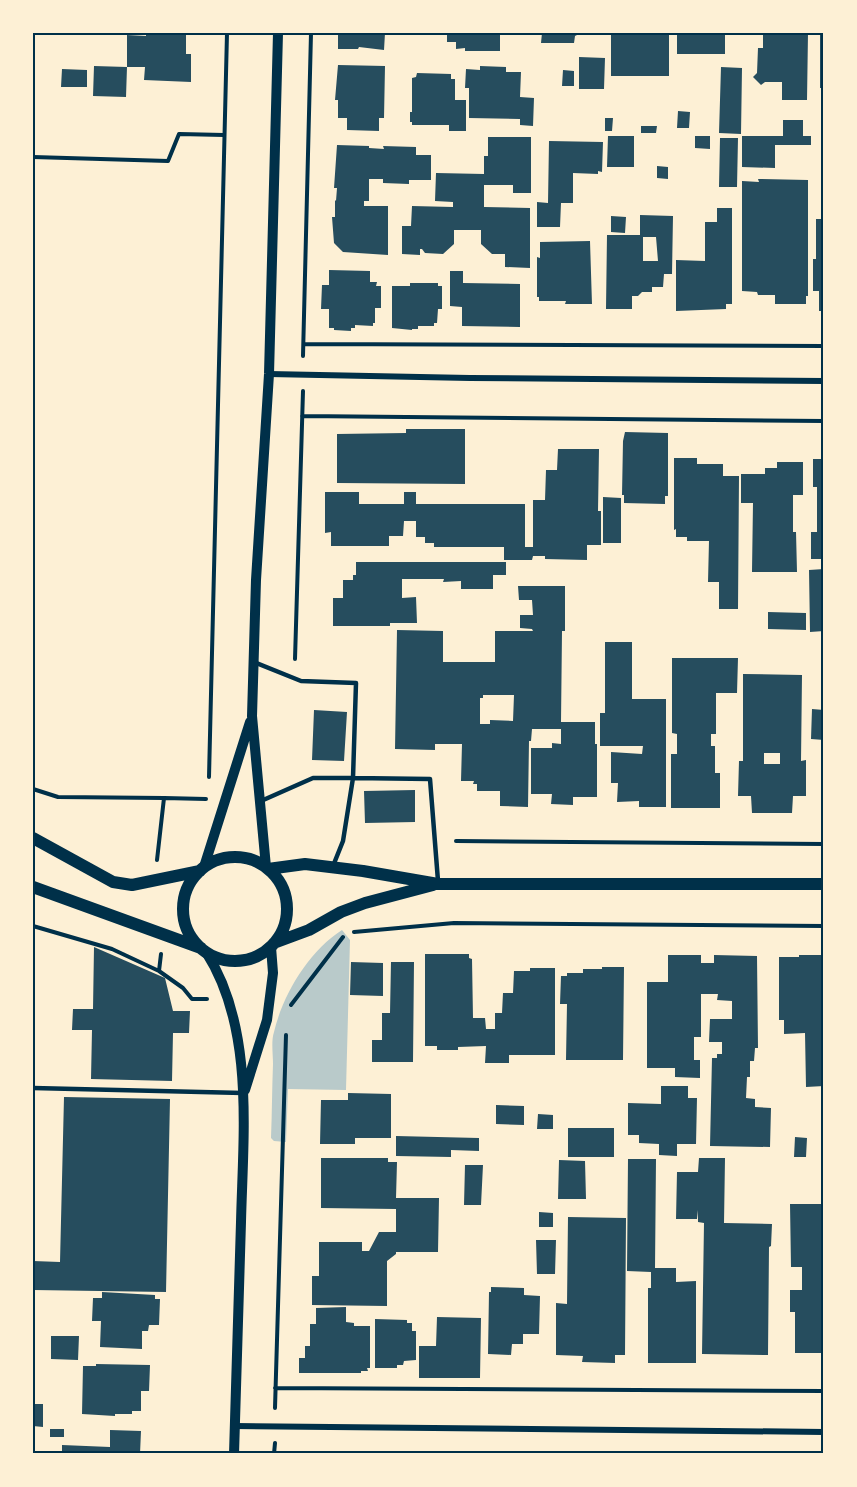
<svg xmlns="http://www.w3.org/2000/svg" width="857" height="1487" viewBox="0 0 857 1487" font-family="Barlow,sans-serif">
<rect width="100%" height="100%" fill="#fdf0d5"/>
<path fill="#b9caca" d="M342,930l8,10 -4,150 -58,-1 -2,53 -12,-1 -3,-3c1,-25 1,-49 2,-74 0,-10 -2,-23 1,-32 9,-38 35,-81 68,-102z"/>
<path fill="#264d5e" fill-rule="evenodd" d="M146,33h40v21h5v28l-47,-2 1,-13h-18l-1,30 -33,-1 1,-30 33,1v-32l19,1z
M338,33h47l-1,17 -25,-3 -1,2h-20z
M447,33h53v18h-35v-3l-9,1v-7h-9z
M542,33h35v2l-2,1 -1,7h-33z
M611,33h58v43h-58z
M677,33h48v21h-48z
M763,33h45l-1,67h-25v-18h-17l-4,3 -8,-8 4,-4 1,-25h5z
M820,33h4v55h-4z
M579,57l26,1 -1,31h-25z
M338,65l47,1 -1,52h-5v13l-32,-1v-12h-9v-18h-3z
M480,66l26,1v5h15l-1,25 14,1 -1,28 -13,-1v-6l-51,-1v-30h-4l1,-19 14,1z
M721,67l21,1 -1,66 -22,-1z
M62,69l25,1v17h-26z
M563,70l11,1v15h-12z
M417,73l34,1v5h4v21h11v31h-17v-6h-37v-3h-2v-10h2v-34l4,-1z
M678,111l12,1 -1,16h-12z
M605,118h8l-1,13h-7z
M783,120h20v16h8v9h-36v23l-33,-1v-31h41z
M641,126h16l-1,7h-15z
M608,136h26v31h-27z
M695,136h15v13l-15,-1z
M488,137h43v56h-18v-8h-29v22l46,1v60l-25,-1v-13h-13l-11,-10v-14h-27v14l-11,10 -18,-1 -3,-4h-2v6l-18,-1v-28h9l1,-20 41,1v-5l-18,-1 1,-28 48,1v-18h4z
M720,138h18l-1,49h-18z
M549,141l54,1 -1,30 -4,-1v3l-25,-1v30h-12l-1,24h-23v-25l11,1z
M337,145l32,1v2l15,1 -1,-3 33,1v8h15v25h-22v4l-26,-1v-4h-14v22h-5v5h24v49l-45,-3 -9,-9 -2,-26h3v-17l1,1 1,-13h-3z
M657,166l11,1v12l-11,-1z
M758,179l50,1v116h-2v8h-31v-9h-17l-1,-3 -15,-1v-110l17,1z
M717,208h15v96h-6v5l-50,2v-51l29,1v-39h12z
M640,215l33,1 -1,58h-8l-1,13h-11v5h-10l-4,4h-6v13h-26l1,-74h33zM643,237h13l2,24h-15z
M611,216l15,1 -1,16 -14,-1z
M816,219h8v92h-5v-20h-6v-32h3z
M590,241l2,63h-27l1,-3h-27v-4h-2v-40l3,1v-16z
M329,270l41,1v11h7l-1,4h5v22h-6v15h-2v3l-18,-1v3h-4v3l-17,-1v-2h-5v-19h-8l1,-24h7z
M450,271h13v12l57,1v43l-58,-1v-19l-12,-1z
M410,283h28v3h4v23h-4l-1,14h-3v3h-16v3h-6v1l-20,-2v-42h18z
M406,429h59v55l-128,-1v-49l69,-1z
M625,432l43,1v63h-3v8l-41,-1v-8h-2l1,-54z
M558,449h41l-1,62h3v34h-14v15l-42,-1v-3h-12l-1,4h-28v-13h-70v-4h-9v-6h-9v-16h-12l-1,15h-14v10h-58v-14l-6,1v-41h34v12h45v-12h12v12h109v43h8v-47h12l1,-30h11z
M674,458h23v6h26v12h16l-1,133h-19v-27h-11l1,-41h-22v-4h-11v-8l-2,1z
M813,459h11v100h-13v-27h6v-45h-4z
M777,462h26v33h-10v37h3l1,40h-45l1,-69h-12v-29h24v-6h12z
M603,497l18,1v45h-18z
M356,562h150v13h-13v14h-32v-8l-18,1 1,-3h-42v19l14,-1 1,26h-27v3h-57v-28h10v-18h10v-5h3z
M824,569v62l-14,1 -1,-62z
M518,586h47v45h-3l-1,91h34v22h2v53h-24v8l-22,-1 1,-10h-21v-46h21v-5l9,1v-15h-29l-1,12h-2l-1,66 -28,-1v-15h-23v-7h-4l1,-3h-13l1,-37h-27v6l-40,-1 2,-119 46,1v31h52v-31h38l-1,-2 -12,-1v-13h13l-1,-15h-13zM483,695h31l-1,26 -23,-1v4h-10v-26h3z
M768,612l38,1v17l-38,-1z
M605,642h27v57h34v108h-27v-6l-22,1 1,-19h-7v-31l31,2 1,-8h-43v-33h5z
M672,658h66l-1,35h-21v41h-5v12h4v27h5v35h-49v-54h6v-20l-5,-1z
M743,674l59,1 -1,86 5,-1v36h-13l-1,17h-40l-1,-17h-13l1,-35h4zM764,753h16v11h-16z
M812,709l12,1v30l-13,-1z
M314,710l33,2 -3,49 -32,-1z
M415,790v32l-50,1 -1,-32z
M94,947l71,31 8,33h17l-1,22h-16l-1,48 -81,-2 1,-49h-20l1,-21h20z
M425,954h44v4l3,1 1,59h12l1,11h9v-16h7l1,-20h10l1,-22h16v-3h25v87h-46v8h-24l1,-17 -28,1v3h-21v-4h-12z
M668,955h33v8h13v-8l43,1 1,92h-3l-1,13h-4v16h-3l-1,21 9,1v8l16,1 -1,39 -60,-1 2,-88h5v-4h5v-12h-13l1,-23h22v-18l-15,-1 1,-6h-17v43h-7v23h6v18l-25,-1v-9h-28v-86h21z
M799,955h25v131l-18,1 -1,-54 -21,1v-14h-5v-63h20z
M351,962l32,1v33l-33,-1z
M391,962h23l-1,100h-41v-22h10v-27h8z
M602,967h22l-1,93h-57l1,-56h-7l1,-28h6v-3h16v-4h19z
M661,1086h27v12h9l-1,46h-19v12l-18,-1v-11l-20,-1v-8h-11v-32l33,1z
M348,1093l43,1v44h-36v6h-35l1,-44h27z
M64,1097l106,2 -4,193 -133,-2v-29l27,1z
M496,1105l28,1v19l-28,-1z
M538,1114l15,1v14h-16z
M568,1128h46v29h-46z
M396,1136l83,2v13l-28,-1v7l-55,-1z
M795,1137l12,1 -1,19h-12z
M321,1158h67v4h9l-1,36h43l-1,54h-42v2l-9,7v45l-75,-1v-29h7v-34h43v9h7l10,-19h17v-23l-75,-1z
M699,1158h26l-1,65 48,1 -1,22 -2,1 -1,108 -66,-1 2,-131 -6,-1v-12l-1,9h-21l1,-47h21z
M628,1159h28l-1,109h21v14l20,-1v82h-48v-75h3v-16l-24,-1z
M559,1160l26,1 1,38h-28z
M465,1165h18l-2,40h-17z
M790,1204h34v149h-29v-41h-5v-22h12v-23h-11z
M539,1212l14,1v14h-14z
M568,1217l58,1 -1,137h-10v8l-33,-1 1,-6 -27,-1v-52l11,1z
M536,1240h20l-1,34h-18z
M491,1287l33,1v7l16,1 -1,38h-16v10h-11l-1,11 -23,-1 1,-62h2z
M102,1292l53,3v4h5l-1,26h-10l-1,6h-6v18l-42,-2 1,-26h-9l1,-23h9z
M346,1307v15l8,1v3h16v42h-3l1,3h-7v2h-62v-15h6v-12h5v-22h6v-16z
M437,1317l44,1 -1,60h-61v-32h17z
M375,1319l32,1v3h5v8h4v29l-12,1 -1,4h-6v3h-22z
M51,1336h28l-1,24 -27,-1z
M96,1364l54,1 -1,26h-8v20h-9v3h-17v2l-33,-2 1,-48h13z
M33,1404h10v23l-10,-1z
M50,1429h14v8h-14z
M110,1430l31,1 -1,23h-78v-9l48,2z"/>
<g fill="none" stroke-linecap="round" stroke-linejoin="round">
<path stroke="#003049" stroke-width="4" d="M33,157l135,4 11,-27 45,1
M304,344l520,2
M303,356l8,-323
M302,416l522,5
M295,659l8,-268
M209,777l18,-744
M33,789l25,8 106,1
M456,841l368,3
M157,860l7,-62 42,1
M33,926l79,23 47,22
M354,932l100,-9 370,3
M161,954l-2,17 24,17 9,11h15
M291,1005l52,-68
M275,1388l549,3
M275,1408l11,-373
M274,1454l1,-11"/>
<path stroke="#003049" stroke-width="4.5" d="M254,662l47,19 55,2 -3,95 77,1 8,102
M261,801l52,-23h40l-10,63 -10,25
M33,1088l210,5"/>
<path stroke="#003049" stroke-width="6" d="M269,374l201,4 354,3
M234,1426l590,6"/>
<path stroke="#003049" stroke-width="10" d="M204,867l46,-145
M266,867l-14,-151 4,-136 13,-206 9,-341
M206,952c49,76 37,183 35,270 -2,77 -5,155 -7,232
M245,1090l22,-70 6,-47 -2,-26"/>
<path stroke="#003049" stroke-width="12" d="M33,838l80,44 19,3 68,-14
M183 909a52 52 0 1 1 104 0a52 52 0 1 1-104 0Z
M268,869l37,-5 58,7 75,13h386
M33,887l168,61
M274,943l35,-13 32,-18 24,-9 68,-18"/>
</g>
<rect width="857" height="1487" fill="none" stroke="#fdf0d5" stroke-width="69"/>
<rect x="34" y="34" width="788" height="1418" fill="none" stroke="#003049" stroke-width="2"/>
</svg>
